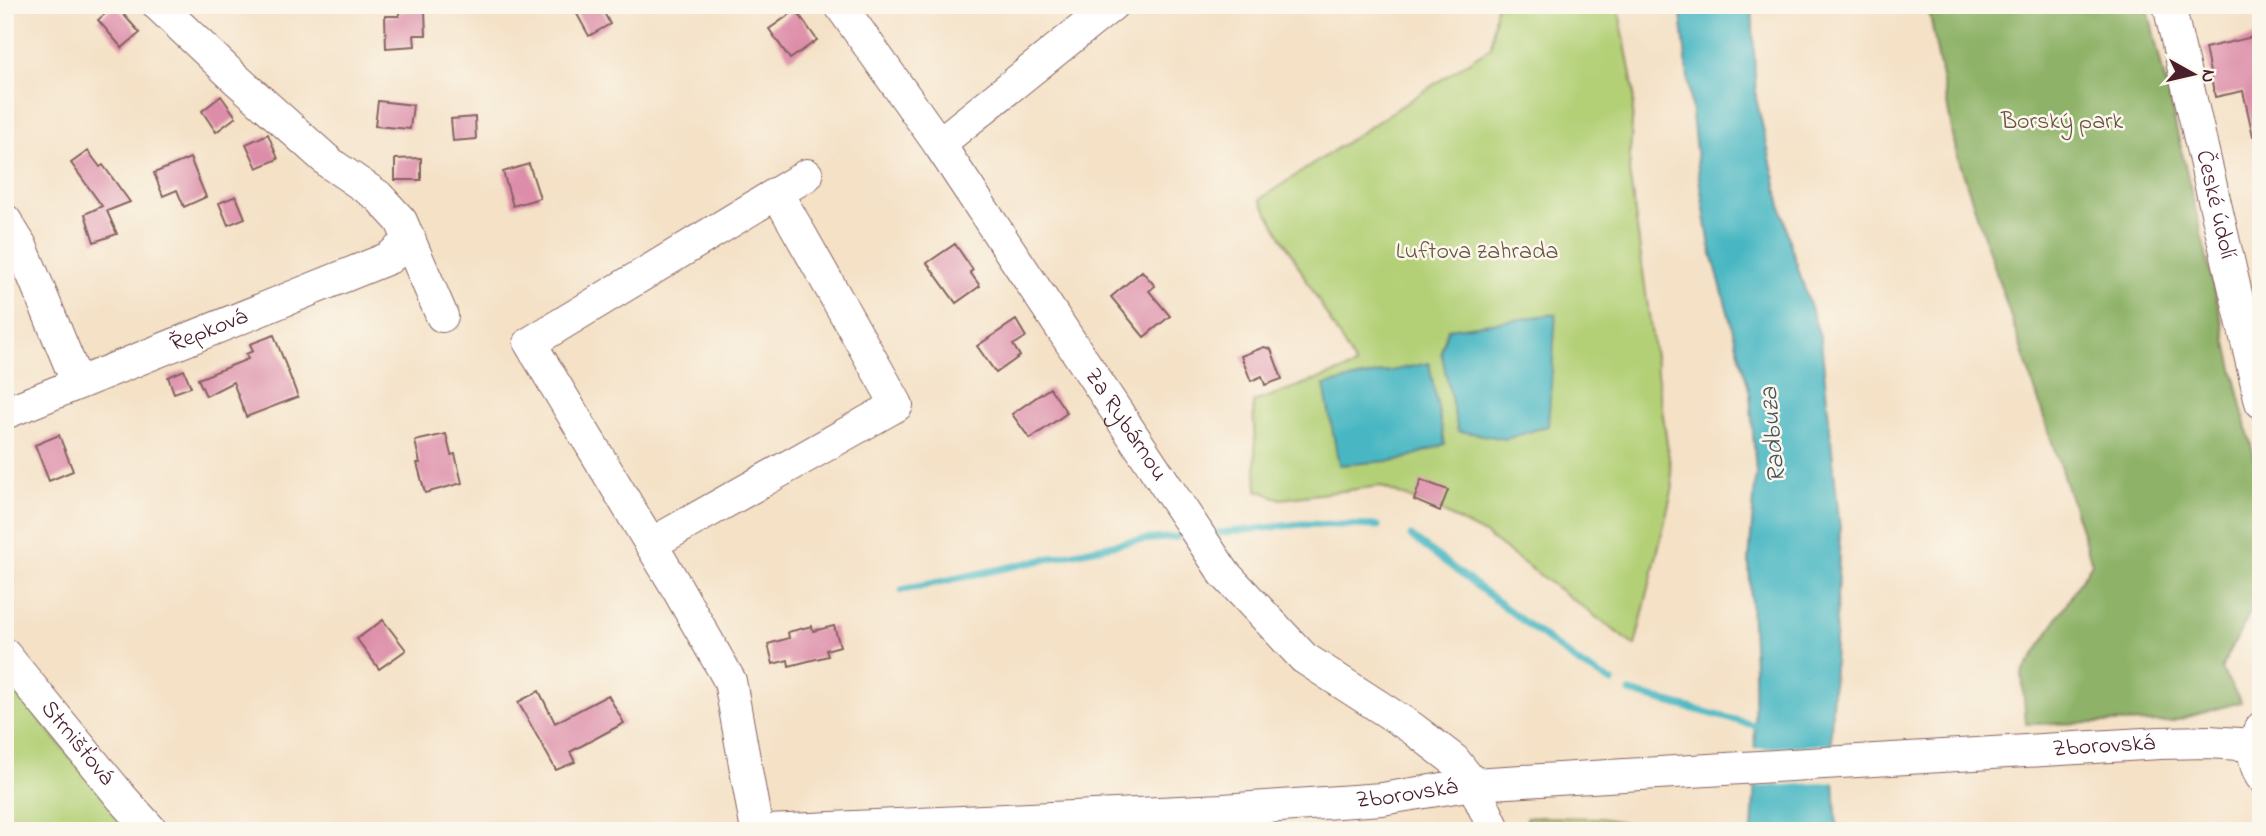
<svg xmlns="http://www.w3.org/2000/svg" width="2266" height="836" viewBox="0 0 2266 836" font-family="'Indie Flower',sans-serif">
<rect width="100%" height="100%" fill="#fbf7ec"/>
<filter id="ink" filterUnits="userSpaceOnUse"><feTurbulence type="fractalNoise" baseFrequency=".0143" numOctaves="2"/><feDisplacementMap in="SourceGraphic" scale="14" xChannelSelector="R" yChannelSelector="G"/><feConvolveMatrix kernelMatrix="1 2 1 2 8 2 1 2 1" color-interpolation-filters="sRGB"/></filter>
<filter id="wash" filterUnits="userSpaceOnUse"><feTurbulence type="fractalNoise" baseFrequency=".00686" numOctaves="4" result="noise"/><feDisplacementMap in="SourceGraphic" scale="28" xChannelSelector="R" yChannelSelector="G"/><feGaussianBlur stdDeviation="1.57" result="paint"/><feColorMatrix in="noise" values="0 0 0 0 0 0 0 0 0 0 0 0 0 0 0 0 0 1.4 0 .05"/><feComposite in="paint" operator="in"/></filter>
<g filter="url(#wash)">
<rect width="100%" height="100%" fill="#f4e1c6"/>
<path fill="#b3d077" stroke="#7e7851" stroke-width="2" d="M1496,5h122l16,87 -5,79 44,316 -38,159 -152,-113 -43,-22 -60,-25 -99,13 -24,-9 -4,-88 103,-36 -96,-167 231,-152z
M5,677l126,154h-126z
M1527,817l73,1 23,4 2,9h-99z"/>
<path fill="#8eb268" stroke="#6c684a" stroke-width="2" d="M1928,5h219l114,482v104l-40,78 20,33 -71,20 -144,2 -4,-50 70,-111 -136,-412z"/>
<path fill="#49b7c3" stroke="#4a6b77" stroke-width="2" d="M1680,5h72l4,93 33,142 32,100 19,190 -9,201 6,100h-85l3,-50 -1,-115 -5,-104 7,-89 -6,-80 -40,-147 -11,-68z
M1556,314l-8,112 -42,13 -48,-8 -17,-80 7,-22z
M1429,363l16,81 -44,16 -62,5 -15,-80z"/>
<path fill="#f4e1c6" d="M1835,744l2,38 -86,5v-38z"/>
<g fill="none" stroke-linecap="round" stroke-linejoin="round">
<path stroke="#49b7c3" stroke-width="7" d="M1219,533l83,-9 76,2
M1411,536l170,129 31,17
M902,590l229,-49 46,-4
M1630,692l131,35"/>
</g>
<g id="blocks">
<path fill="#dd8da9" d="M115,5l25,28 -18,15 -24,-28z
M572,5h28l10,19 -21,12z
M796,10l21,30 -27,19 -21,-30z
M399,11h26l1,24h-12l1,11 -29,2 -1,-32h14z
M2261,35v100l-8,1 -10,-45 -28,6 -10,-49z
M221,96l15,21 -20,15 -14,-21z
M378,101l35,4 -3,24 -35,-3z
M475,117l1,22 -23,2 -2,-22z
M268,134l10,25 -21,9 -11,-24z
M88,151l12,16 3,-2 27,37 -23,9 10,23 -23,8 -9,-28 17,-8 -31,-43z
M190,158l16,39 -22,10 -7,-17 -14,6 -9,-23z
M421,158v22h-26v-21z
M529,164l11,34 -27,8 -10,-34z
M236,196l9,22 -17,7 -9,-22z
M955,244l18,26 -3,2 10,14 -24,17 -29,-40z
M1142,271l13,15 -6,5 21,25 -26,21 -33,-40z
M1016,320l10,17 -13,8 7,11 -24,17 -19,-27z
M274,335l24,62 -52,20 -13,-35 -27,14 -8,-17 50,-20 -2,-5 7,-3 -3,-7z
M1264,347l7,2 11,30 -17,6 -3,-9 -11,5 -10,-25z
M184,370l7,17 -17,6 -6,-16z
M1050,388l17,25 -37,26 -18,-25z
M446,434l5,21 4,-1 7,29 -37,10 -8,-30h3l-5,-22z
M59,435l14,36 -24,10 -14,-36z
M1421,480l27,10 -8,21 -26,-11z
M383,620l23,30 -27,19 -22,-30z
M812,626l1,5 21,-5 6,20 -14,4 2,6 -39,10 -1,-6 -15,4 -5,-20 21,-6 -1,-6z
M539,691l16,32 53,-28 16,28 -54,29 5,10 -19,8 -38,-68z"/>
</g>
</g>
<g filter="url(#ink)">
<use href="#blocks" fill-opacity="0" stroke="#866361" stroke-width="2"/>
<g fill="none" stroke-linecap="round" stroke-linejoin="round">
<defs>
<g id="minor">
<path d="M158,5l77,73 96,86 47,32 23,25 41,95"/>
<path id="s1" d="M840,5l99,139 285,429 80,85 108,70 42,32 19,24 22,47"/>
<path id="s2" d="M2169,5l92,397"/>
<path d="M939,144l173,-139"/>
<path d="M5,220l16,26 56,136"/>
<path id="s3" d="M5,413l384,-155 21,-18"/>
<path d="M651,544l246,-139 -120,-212"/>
<path id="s4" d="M5,655l117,143 30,33"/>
<path d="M2261,728c-9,17 -9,31 0,48"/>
<path d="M757,831l-27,-150 -54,-95 -146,-243 277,-168"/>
<path id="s5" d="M768,831l455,-21 159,-11 91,-15 687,-41 49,-1 45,3"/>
</g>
</defs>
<use href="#minor" stroke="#866361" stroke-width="34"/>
<use href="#minor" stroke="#fff" stroke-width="32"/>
</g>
</g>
<g text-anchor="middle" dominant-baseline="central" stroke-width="5" stroke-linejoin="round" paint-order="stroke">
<g font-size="24" fill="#6a5442" stroke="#fbf7ec">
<text x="2062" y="122">Borský park</text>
<text x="1477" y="252">Luftova zahrada</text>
</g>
<g font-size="24" fill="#4a1f2b" stroke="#fbf7ec">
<text stroke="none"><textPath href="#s2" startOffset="205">České údolí</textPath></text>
<text stroke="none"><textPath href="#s3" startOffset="220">Řepková</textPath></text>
<text stroke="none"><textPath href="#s1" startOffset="508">Za Rybárnou</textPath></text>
<text stroke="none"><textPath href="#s4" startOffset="114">Strnišťová</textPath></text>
<text stroke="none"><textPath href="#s5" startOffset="1339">Zborovská</textPath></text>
<text stroke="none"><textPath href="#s5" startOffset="640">Zborovská</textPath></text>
</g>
<g font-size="26" font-style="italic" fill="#4a5460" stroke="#fbf7ec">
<text transform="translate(1774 435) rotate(-95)">Radbuza</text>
</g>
</g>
<rect width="2266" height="836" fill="none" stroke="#fbf7ec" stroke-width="28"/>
<g transform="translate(2193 74) rotate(98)" stroke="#fbf7ec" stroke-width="5" paint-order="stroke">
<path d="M0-5L12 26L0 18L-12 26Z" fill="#4a1f2b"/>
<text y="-10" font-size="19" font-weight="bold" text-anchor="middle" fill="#4a1f2b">N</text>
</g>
</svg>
